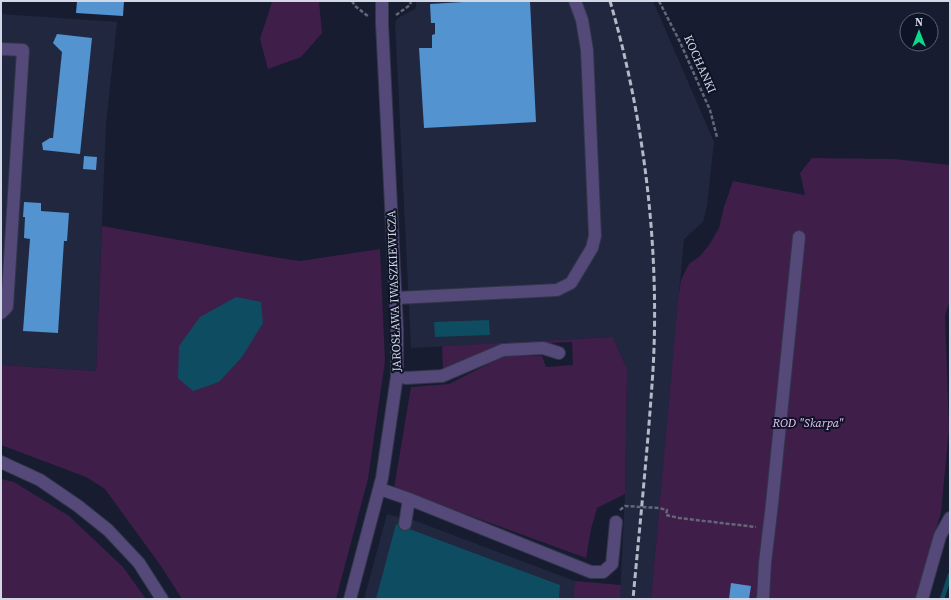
<svg xmlns="http://www.w3.org/2000/svg" width="951" height="600" viewBox="0 0 951 600" font-family="'Source Serif 4',serif">
<rect width="100%" height="100%" fill="#171c30"/>
<path fill="#20273f" d="M416,1h237l61,141 -7,64 -4,16 -19,17 -33,360h-31l5,-105 2,-125 -14,-32 -202,11 -16,-326 3,-4 18,-10z
M1,14l116,8 -11,102 -10,247 -95,-6z
M387,514l29,7 159,60 -2,18h-209z"/>
<path fill="#3f1e4a" d="M276,1h43l3,32 -21,24 -33,12 -8,-30 12,-37z
M812,158l83,1 55,6v136l-5,14 4,114 -8,83 -25,87h-265l27,-298 3,-21 8,-16 11,-8 9,-11 10,-17 5,-21 9,-26 72,14 -5,-22z
M102,226l171,31 27,4 80,-12 5,112 -17,118 -32,120h-154l-19,-30 -58,-80 -19,-12 -85,-32v-80l95,6z
M613,337l14,32 -2,125 -28,14 -6,21 -5,29 -192,-70 17,-101 38,-3 55,-28h38l4,11 27,-2 -1,-23 -74,3 -55,24 -1,-23z
M1,479l13,3 55,34 54,51 23,32h-145z
M575,581l46,4 -1,14h-47z"/>
<path fill="#0e4c61" d="M236,297l25,5 2,21 -21,34 -23,25 -26,9 -15,-13 1,-32 21,-29z
M489,320l1,15 -55,2 -1,-15z
M396,524l164,61 -1,14h-183z"/>
<g fill="none" stroke-linecap="round" stroke-linejoin="round">
<path stroke="#0e4c61" stroke-width="4.5" d="M942,599l8,-24"/>
</g>
<path fill="#5293d0" d="M77,1h47l-1,15 -47,-3z
M463,1h67l6,121 -112,6 -5,-80h13v-13l3,-1v-11h-4l-1,-19 33,-2z
M57,34l35,4 -12,116 -37,-4 -1,-7 8,-5h3l9,-86 -9,-9z
M84,156l13,1 -1,13 -13,-1z
M24,202l17,1v8l28,2 -2,28h-3l-6,92 -35,-2 7,-92 -6,-1 1,-21h-2z
M731,583l20,3 -2,13h-20z"/>
<g fill="none" stroke-linecap="round" stroke-linejoin="round">
<defs>
<path id="minor" d="M1,49l22,1 -16,257 -6,6
M396,298l161,-8 14,-7 21,-35 3,-12 -8,-186 -5,-30 -7,-19
M397,376l9,2 36,-2 61,-26 40,-2 16,5
M1,462l39,18 38,26 30,24 31,33 23,36
M380,489l29,10 -4,25
M409,499l182,73h12l9,-8 4,-42
M350,599l32,-121 15,-102v-48l-15,-305v-22
M763,599l2,-36 7,-59 27,-267
M922,599l18,-63 10,-18"/>
</defs>
<use href="#minor" stroke="#313649" stroke-width="14"/>
<path stroke="#636879" stroke-width="2.5" stroke-dasharray="4 2" stroke-linecap="butt" d="M352,1l3,5 14,11
M659,1l21,41 30,68 7,27
M396,15l14,-10 1,-4
M620,510l5,-4 34,2 8,2 -1,5 13,3 77,9"/>
<use href="#minor" stroke="#544979" stroke-width="12"/>
<path stroke="#b4b9c8" stroke-width="3" stroke-dasharray="6 3" stroke-linecap="butt" d="M610,1c34,116 50,248 43,369 -5,76 -13,153 -20,229"/>
</g>
<g text-anchor="middle" dominant-baseline="central" stroke-width="4" stroke-linejoin="round" paint-order="stroke">
<g font-size="12" fill="#d3d8e6" stroke="#0e1326">
<text transform="translate(700 64) rotate(66)">KOCHANKI</text>
<text transform="translate(394 291) rotate(-92)">JAROSŁAWA IWASZKIEWICZA</text>
</g>
<g font-size="12" font-style="italic" fill="#eac2f9" stroke="#0e1326">
<text x="808" y="423">ROD "Skarpa"</text>
</g>
</g>
<rect width="951" height="600" fill="none" stroke="#d3d8e6" stroke-width="4"/>
<g transform="translate(919 32)"><circle r="19" fill="#0e1326" stroke="#5d6273"/>
<path d="M0-3L7 15L0 10L-7 15Z" fill="#0cd98a"/>
<text y="-6" font-size="11" font-weight="bold" text-anchor="middle" fill="#d3d8e6">N</text>
</g>
</svg>
